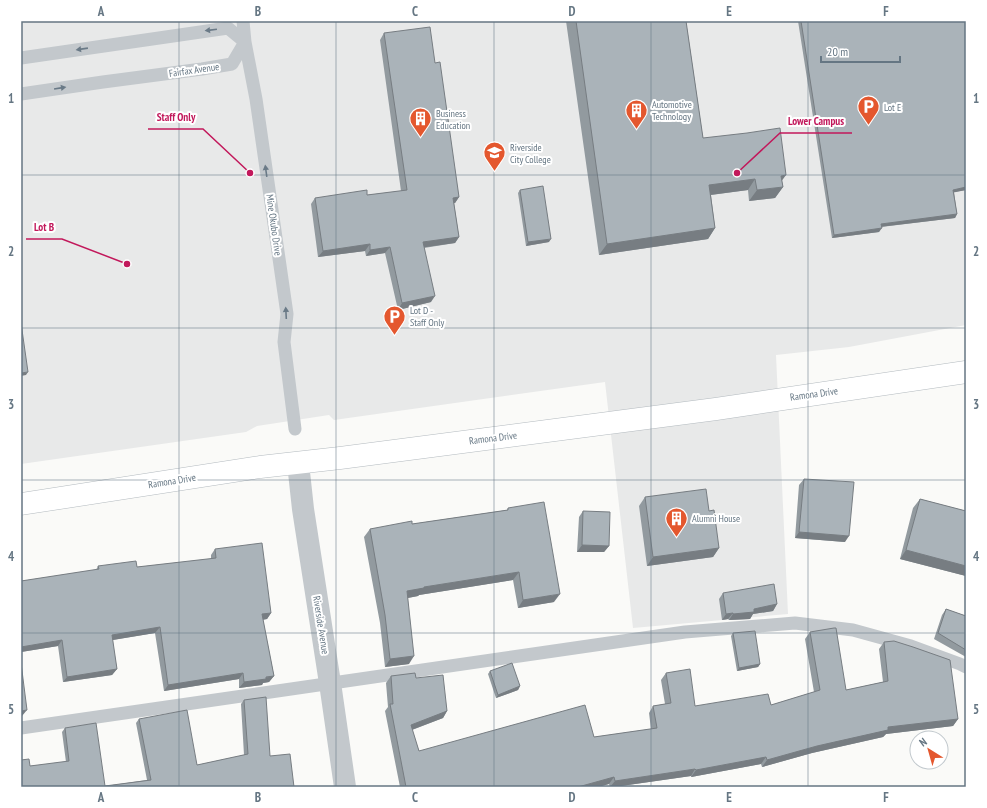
<svg xmlns="http://www.w3.org/2000/svg" width="987" height="808" viewBox="0 0 987 808" font-family="'PT Sans Narrow',sans-serif">
<rect width="100%" height="100%" fill="#fafaf8"/>
<path fill="#e8e9e9" d="M21,21h945v304l-117,22 -73,8 12,259 -155,14 -28,-246 -271,38 -5,-5 -72,11 -11,6 -225,32z"/>
<g fill="none" stroke-linecap="round" stroke-linejoin="round">
<defs>
<path id="secondary" d="M21,504l239,-37 80,-9 376,-49 250,-37"/>
</defs>
<use href="#secondary" stroke="#b3babf" stroke-width="23"/>
<path stroke="#c3c8cc" stroke-width="13" d="M243,21l2,21 11,57 31,215 -3,28 11,87
M21,58l207,-30 17,14
M21,94l82,-12 99,-13 30,-5 13,-22
M21,728l664,-96 110,-9 58,7 58,16 49,18 6,3"/>
<path stroke="#c3c8cc" stroke-width="22" d="M298,463l5,46 27,174 15,104"/>
<use href="#secondary" stroke="#fff" stroke-width="22"/>
</g>
<path fill="#929a9f" d="M566,21h120l17,117 79,43 1,6 -8,11 -26,3 -1,-11 -37,5 4,33 -7,11 -109,16z
M798,21h168v169l-12,2 3,22 -2,4 -74,9 -2,5 -47,6z
M384,33l51,30 24,134 -4,6h-1l5,34 -4,6 -31,5 7,54 -33,8 -13,-57 -19,3 -1,-5 -47,6 -7,-53 4,-6 52,-3 34,-4 -21,-151z
M520,190l29,52 -23,4 -8,-53z
M804,479l41,63 -50,-4 4,-53z
M645,497l64,14 10,37 -6,9 -66,9 -8,-60z
M920,499l46,12v65l-66,-17 13,-51z
M508,508l46,94 -36,6 -5,-28 -94,15 -1,1 -10,2 1,66 -24,3 -5,-44 -16,-86 6,-8 42,-5 95,-14z
M583,511l26,35 -5,6h-27l2,-35z
M215,549l56,64 -4,6 -4,1 11,56 -5,6 -6,1 -1,2 -23,3v-9l-75,12 -9,-58 -43,7 5,29 -5,6 -49,7 -5,-36 -37,6v-71l75,-11 2,-4 39,1 74,-8v-4z
M723,593l54,11 -4,7 -20,3 -3,5 -21,1 -1,-1 -6,1 -3,-21z
M946,609l20,7v41l-32,-18 8,-24z
M810,632l36,58 37,-8 -4,-33 5,-7 74,77 -5,7 -67,8 -3,3 -71,16 -50,14 -1,-3 -70,13v-1l-77,11h-4l-1,-3 -11,3h-198l-15,-76 3,-4 -2,-24 5,-7 25,2 31,33 -4,7 -31,12 7,21 175,-14 57,-8 -2,-16 4,-7 12,-2 -4,-24 5,-7 29,33 76,-1 43,-13 -9,-53z
M733,633l27,31 -2,3 -21,4 -6,-35z
M490,671l30,15 -2,4 -22,8 -8,-24z
M244,700l26,56 24,31h-273l9,-21 36,-4 -4,-30 3,-4 40,58 42,-6 -11,-57 3,-4 58,46 47,-10 -3,-51z"/>
<path fill="#777d82" d="M786,175l-8,11 3,-10z
M755,179l-7,11 -46,6 7,-11z
M783,187l-8,11 -26,3 8,-11z
M966,187v3l-15,3 2,-3z
M459,197l-4,6 -6,1 4,-6z
M957,214l-2,4 -76,9 2,-3z
M715,228l-7,11 -109,16 8,-11z
M882,228l-3,4 -47,6 2,-3z
M459,237l-4,6 -36,5 4,-6z
M551,239l-2,3 -23,4 2,-4z
M370,244l-5,7 -47,6 5,-6z
M390,247l-5,6 -19,3 4,-6z
M435,296l-4,6 -33,8 4,-7z
M28,372l-2,3 -5,1v-3z
M799,532l50,4 -4,6 -50,-4z
M582,545l27,1 -5,6h-27z
M719,548l-6,9 -66,9 6,-9z
M906,550l60,16v10l-66,-17z
M519,572l-6,8 -94,15 -1,1 -16,3 5,-8 17,-4z
M560,594l-6,8 -36,6 5,-8z
M777,604l-4,7 -20,3 -3,5 -21,1 4,-6 21,-5z
M271,613l-4,6 -9,1 4,-6z
M733,613l-5,6 -6,1 4,-6z
M160,627l-5,6 -48,8 5,-6z
M62,640l-4,6 -37,6v-5z
M414,656l-5,8 -24,3 5,-8z
M760,664l-2,3 -21,4 2,-3z
M117,669l-5,6 -49,7 4,-5z
M243,673l-4,6 -75,12 4,-6z
M274,676l-5,6 -6,1 -1,2 -23,3 5,-6z
M520,686l-2,4 -22,8 2,-3z
M27,710l-5,6h-1v-5z
M447,711l-4,7 -37,14 5,-7z
M958,719l-5,7 -67,8 -3,3 -71,16 -50,14 5,-7 50,-14 71,-19z
M766,757l-5,7 -70,13 5,-7z
M695,769l-4,7 -77,11h-4l5,-6z
M614,777l-5,7 -11,3h-20z"/>
<path fill="#aab3b9" stroke="#777d82" d="M576,21h110l17,117 44,-5 33,-5 6,47 -5,1 2,11 -26,3 -2,-11 -46,6 6,43 -108,16z
M801,21h165v166l-13,3 4,24 -76,10 1,4 -48,7z
M430,27l5,36 5,-1 19,135 -6,1 6,39 -36,5 12,54 -33,7 -12,-56 -20,3v-6l-47,7 -8,-53 52,-8v5l40,-5 -23,-157z
M543,186l8,53 -23,3 -8,-52z
M21,323l7,49 -7,1z
M804,479l50,3 -5,54 -50,-4z
M706,489l3,22 5,-1 5,38 -66,9 -8,-60z
M920,499l46,12v55l-60,-16z
M544,502l16,92 -37,6 -4,-28 -95,15v1l-17,3 7,65 -24,3 -5,-44 -15,-86 42,-8v3l96,-14v-2z
M583,511l27,1 -1,34 -27,-1z
M262,543l9,70 -9,1 12,62 -8,1v2l-22,3 -1,-9 -75,12 -8,-58 -48,8 5,34 -50,8 -5,-37 -41,7v-66l78,-12 -1,-3 38,-5 1,6 79,-9 -1,-9z
M774,584l3,20 -23,5v3l-21,2v-1l-7,1 -3,-21z
M946,609l20,7v34l-28,-17z
M834,628h2l10,62 42,-9 -4,-39 10,-1 19,6 37,13 8,59 -70,8v3l-71,16 -50,14 -1,-3 -70,13 -1,-1 -80,12 -1,-4 -36,10h-172l-16,-83h3l-2,-28 24,-3 1,5 27,-3 4,36 -36,14 8,26 166,-46 9,32 63,-9 -4,-22 18,-3 -5,-30 24,-4 5,37 73,-12 3,11 49,-15 -10,-58z
M755,631l5,33 -21,4 -6,-35z
M21,663l6,47 -6,1z
M512,663l8,23 -22,9 -8,-24z
M266,697l4,59 20,-2 4,33h-273v-27l8,-1 1,7 39,-5 -4,-33 31,-5 9,63 46,-6 -12,-61 48,-9 10,55 51,-11 -4,-54z"/>
<defs><path id="oneway-solid" d="M-6-.8H1V-3.2L6.5 0L1 3.2V.8H-6Z"/></defs>
<g fill="#6a7a87">
<use href="#oneway-solid" transform="translate(211 30) rotate(173)"/>
<use href="#oneway-solid" transform="translate(82 49) rotate(172)"/>
<use href="#oneway-solid" transform="translate(60 88) rotate(-9)"/>
<use href="#oneway-solid" transform="translate(266 171) rotate(-98)"/>
<use href="#oneway-solid" transform="translate(286 313) rotate(-93)"/>
</g>
<path fill="none" stroke="#657683" stroke-width="1" stroke-opacity="0.55" d="M179,21v766M336,21v766M494,21v766M651,21v766M808,21v766M21,175h945M21,328h945M21,480h945M21,633h945"/>
<defs>
<symbol id="parking-pin" viewBox="-11 -11 22 30"><path d="M0 17L-7.5 6A9.5 9.5 0 1 1 7.5 6Z" fill="#e4572e" stroke="#fff"/><path d="M-3.5-5.5H1a3.5 3.5 0 0 1 0 7H-1V5.5H-3.5ZM-1-3.4V-.6H.8a1.4 1.4 0 0 0 0-2.8Z" fill="#fff"/></symbol>
<symbol id="building-pin" viewBox="-11 -11 22 30"><path d="M0 17L-7.5 6A9.5 9.5 0 1 1 7.5 6Z" fill="#e4572e" stroke="#fff"/><path d="M-4-6H4V6H1V3H-1V6H-4ZM-2.5-4.3h1.7v1.8h-1.7ZM.8-4.3h1.7v1.8H.8ZM-2.5-1h1.7V.8h-1.7ZM.8-1h1.7V.8H.8Z" fill="#fff"/></symbol>
<symbol id="university-pin" viewBox="-11 -11 22 30"><path d="M0 17L-7.5 6A9.5 9.5 0 1 1 7.5 6Z" fill="#e4572e" stroke="#fff"/><path d="M0-5L7-2L0 1L-7-2ZM-4 1L0 2.5L4 1V4Q0 6-4 4Z" fill="#fff"/></symbol>
</defs>
<g fill-rule="evenodd">
<use href="#parking-pin" x="856" y="94" width="25" height="34"/>
<use href="#building-pin" x="624" y="98" width="25" height="34"/>
<use href="#building-pin" x="408" y="106" width="25" height="34"/>
<use href="#university-pin" x="482" y="140" width="25" height="34"/>
<use href="#parking-pin" x="382" y="304" width="25" height="34"/>
<use href="#building-pin" x="664" y="506" width="25" height="34"/>
</g>
<g text-anchor="middle" dominant-baseline="central" stroke-width="4" stroke-linejoin="round" paint-order="stroke">
<g font-size="10" fill="#657683" stroke="#fff">
<text transform="translate(194 70) rotate(-8)">Fairfax Avenue</text>
<text transform="translate(274 225) rotate(82)">Mine Okubo Drive</text>
<text transform="translate(814 394) rotate(-8)">Ramona Drive</text>
<text transform="translate(493 438) rotate(-7)">Ramona Drive</text>
<text transform="translate(172 481) rotate(-9)">Ramona Drive</text>
<text transform="translate(321 625) rotate(81)">Riverside Avenue</text>
</g>
<g font-size="10" fill="#657683" stroke="#fff" text-anchor="start">
<text x="652" y="104">Automotive<tspan x="652" dy="12">Technology</tspan></text>
<text x="884" y="107">Lot E</text>
<text x="436" y="113">Business<tspan x="436" dy="12">Education</tspan></text>
<text x="510" y="147">Riverside<tspan x="510" dy="12">City College</tspan></text>
<text x="410" y="310">Lot D -<tspan x="410" dy="12">Staff Only</tspan></text>
<text x="692" y="518">Alumni House</text>
</g>
</g>
<path fill="none" stroke="#c2185b" stroke-width="1.5" d="M250 173L203 129H148M737 173L780 133H852M127 264L62 239H26"/>
<g fill="#c2185b" stroke="#fff" stroke-width="1.5">
<circle cx="250" cy="173" r="4"/>
<circle cx="737" cy="173" r="4"/>
<circle cx="127" cy="264" r="4"/>
</g>
<g font-size="11" text-anchor="middle" font-weight="bold" fill="#c2185b" stroke="#fff" stroke-width="4" stroke-linejoin="round" paint-order="stroke">
<text x="176" y="121">Staff Only</text>
<text x="816" y="125">Lower Campus</text>
<text x="44" y="231">Lot B</text>
</g>
<rect width="987" height="808" fill="none" stroke="#ffffff" stroke-width="44"/>
<g transform="translate(929 750) rotate(323)"><circle r="19" fill="#ffffff" stroke="#c1c8cd"/>
<path d="M0-3L7 15L0 10L-7 15Z" fill="#e4572e"/>
<text y="-6" font-size="11" font-weight="bold" text-anchor="middle" fill="#657683">N</text>
</g>
<path d="M821 56v6h79v-6" fill="none" stroke="#657683" stroke-width="2"/>
<text x="827" y="56" font-size="12" fill="#657683" stroke="#ffffff" stroke-width="3" paint-order="stroke">20 m</text>
<rect x="22" y="22" width="943" height="764" fill="none" stroke="#657683" stroke-width="1.5"/>
<g font-size="13" text-anchor="middle" font-weight="bold" fill="#657683">
<text x="101" y="16">A</text>
<text x="258" y="16">B</text>
<text x="415" y="16">C</text>
<text x="572" y="16">D</text>
<text x="729" y="16">E</text>
<text x="886" y="16">F</text>
<text x="11" y="103">1</text>
<text x="976" y="103">1</text>
<text x="11" y="256">2</text>
<text x="976" y="256">2</text>
<text x="11" y="409">3</text>
<text x="976" y="409">3</text>
<text x="11" y="561">4</text>
<text x="976" y="561">4</text>
<text x="11" y="714">5</text>
<text x="976" y="714">5</text>
<text x="101" y="802">A</text>
<text x="258" y="802">B</text>
<text x="415" y="802">C</text>
<text x="572" y="802">D</text>
<text x="729" y="802">E</text>
<text x="886" y="802">F</text>
</g>
</svg>
